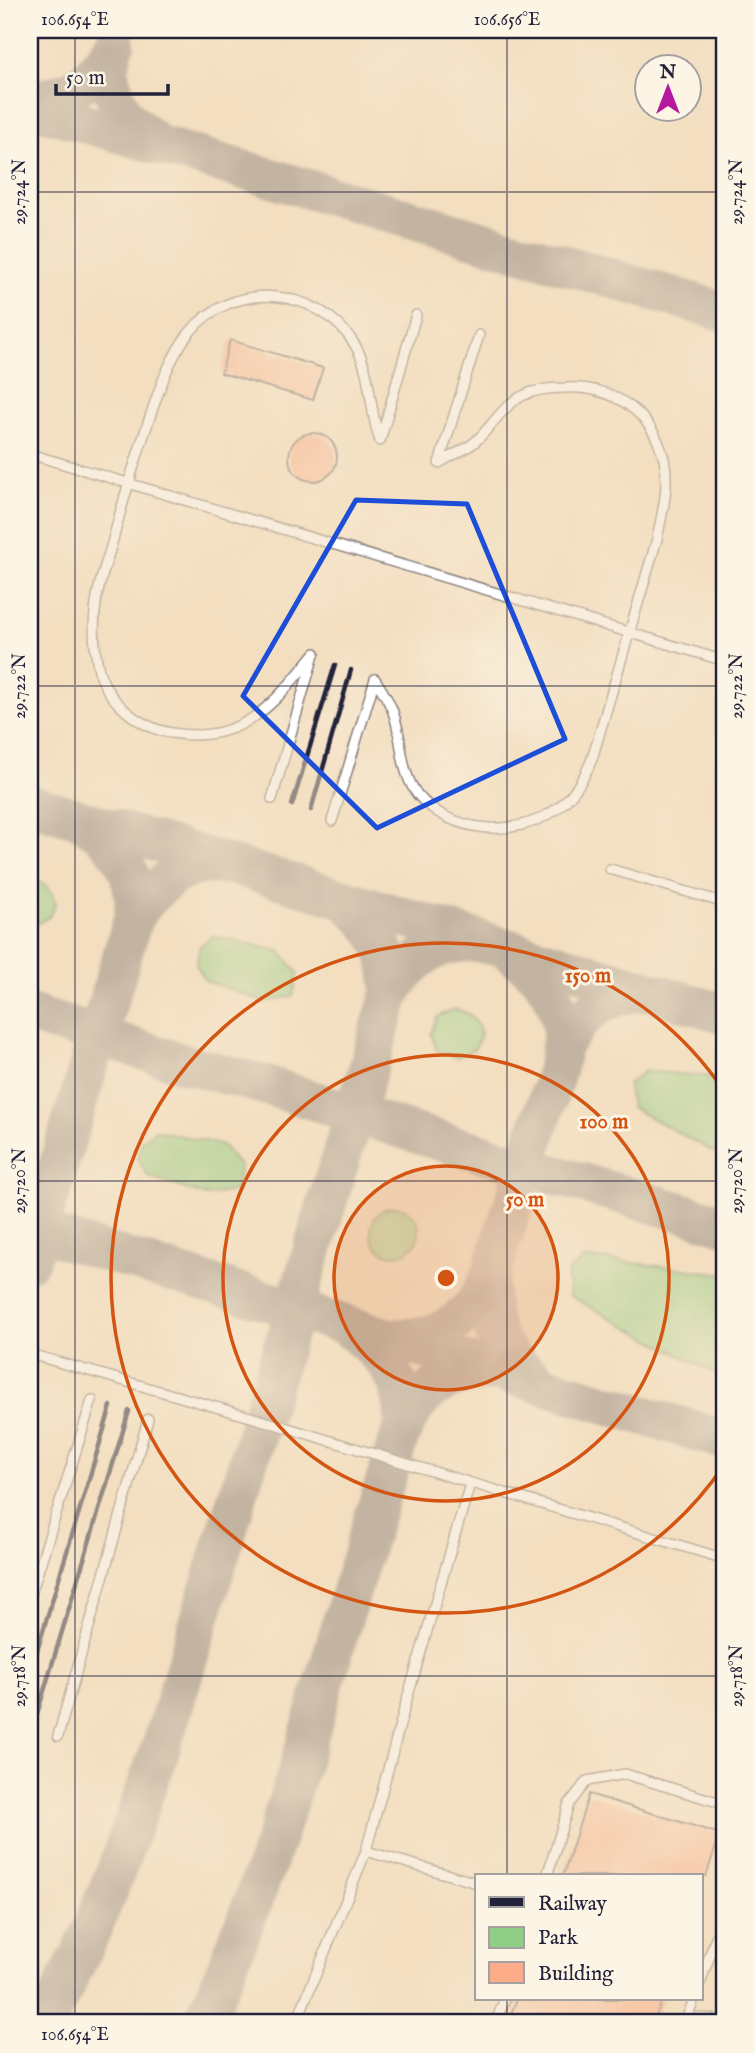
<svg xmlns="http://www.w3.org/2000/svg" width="755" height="2053" viewBox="0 0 755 2053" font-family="'IM FELL English',serif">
<rect width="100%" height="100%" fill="#fcf5e5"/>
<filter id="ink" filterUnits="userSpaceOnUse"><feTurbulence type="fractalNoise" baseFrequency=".0143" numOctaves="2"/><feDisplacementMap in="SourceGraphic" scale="14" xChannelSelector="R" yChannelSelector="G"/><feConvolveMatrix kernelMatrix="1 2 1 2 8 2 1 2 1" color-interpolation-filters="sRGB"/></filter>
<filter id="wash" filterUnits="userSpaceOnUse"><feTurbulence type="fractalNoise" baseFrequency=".00686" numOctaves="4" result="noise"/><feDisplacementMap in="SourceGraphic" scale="28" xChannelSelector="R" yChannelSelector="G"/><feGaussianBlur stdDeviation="1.57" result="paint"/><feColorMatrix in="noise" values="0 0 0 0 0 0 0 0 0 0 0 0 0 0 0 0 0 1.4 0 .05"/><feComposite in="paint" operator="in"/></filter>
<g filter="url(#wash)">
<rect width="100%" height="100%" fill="#f3dec0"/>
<path fill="#90ce85" stroke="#597860" stroke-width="2" d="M30,879c16,3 20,8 26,24l-7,14 -18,10z
M213,936l67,15 18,22 -5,23 -29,6 -58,-21 -10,-16 4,-19z
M454,1009c17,4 22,9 27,25l-6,14 -18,10 -20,-7 -6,-18 6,-16z
M645,1071l80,7v80l-94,-51 -3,-23z
M155,1130l67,15 18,22 -5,24 -29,5 -58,-20 -10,-17 4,-18z
M371 1231a24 24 0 1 1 48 0a24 24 0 1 1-48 0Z
M584,1259h17l124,15v105l-155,-83 -3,-24z"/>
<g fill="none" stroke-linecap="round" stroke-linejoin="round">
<path stroke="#8a807e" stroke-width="40" d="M30,101c48,-9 59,-17 85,-58l-7,29 7,23 7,17 12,13 20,16
M30,107l695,205
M30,804l695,210
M345,901c31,24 47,51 46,92
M134,916c26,-32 45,-55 90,-51
M30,1014l146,47 99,27 155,50 295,87
M561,1047c21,-34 46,-56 88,-55
M30,1229l695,211
M30,1260l104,-344c3,-39 -13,-72 -48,-92
M489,1280c-3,49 9,71 48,100
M352,1331c34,27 53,48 52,94
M396,1338c46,1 73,-18 93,-58 16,-50 32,-99 48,-149 10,-31 29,-77 24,-109 -5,-31 -24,-51 -49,-68
M46,2023l41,-82 30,-73 44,-121 230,-754c22,-37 56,-59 100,-48
M202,2023c59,-126 99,-258 137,-391 15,-51 30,-102 47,-153 8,-23 13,-48 27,-69 21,-30 47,-37 82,-39"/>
</g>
<g id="blocks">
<path fill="#fcac88" d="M230,340l93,28 -10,32 -92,-27z
M289 457a24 24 0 1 1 48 0a24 24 0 1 1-48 0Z
M589,1794l131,40 -14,42h-143z
M517,1999h146l-10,24h-146z"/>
</g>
</g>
<g filter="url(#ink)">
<use href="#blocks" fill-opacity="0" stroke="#8a807e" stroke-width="2"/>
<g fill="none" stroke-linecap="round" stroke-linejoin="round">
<defs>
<path id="lane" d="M380,441l36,-126
M30,454l695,207
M439,463l40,-128
M315,653c-40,50 -72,92 -143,80 -33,-5 -67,-33 -74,-67 -5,-24 -5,-50 0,-74 4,-19 11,-37 16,-56 10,-39 22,-78 35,-116 10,-30 20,-62 40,-87 43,-54 130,-47 166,12 18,30 13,63 25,96
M375,679c6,10 14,21 18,33 10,26 6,58 24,82 32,39 98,45 138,16 18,-13 29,-31 37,-51l65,-220c5,-26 13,-53 7,-80 -12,-48 -53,-74 -100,-71 -13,0 -30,2 -42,8 -19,10 -31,31 -46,45 -10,9 -26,15 -37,22
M30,702l5,2
M272,799l41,-141
M332,821l43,-142
M610,869l115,34
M30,1354l231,66 464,139
M30,1597l62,-197
M58,1736l90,-317
M366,1851l111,32
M547,1876l22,-72 18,-23 38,-7 99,30 1,3
M701,1981l24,-70
M688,2017l37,3
M296,2023l70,-172 39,-145 65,-222
M495,2023l10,-24
M685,2023l9,-24"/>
</defs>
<use href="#lane" stroke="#8a807e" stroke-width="12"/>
<use href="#lane" stroke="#fff" stroke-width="9"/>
<path stroke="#22223b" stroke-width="4.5" d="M292,805l43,-140
M311,810l40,-140
M30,1674l81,-268
M33,1727l96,-316"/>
</g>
</g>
<path d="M0 0H755V2053H0ZM356,500l111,4 98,235 -188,89 -134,-132z" fill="#f3dec0" fill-opacity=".55" fill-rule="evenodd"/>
<path fill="none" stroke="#1d4ed8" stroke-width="5" stroke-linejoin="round" d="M356,500l111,4 98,235 -188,89 -134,-132z"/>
<path fill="none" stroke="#22223b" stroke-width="2" stroke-opacity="0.45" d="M75,30v1993M507,30v1846M30,192h695M30,686h695M30,1181h695M30,1676h695M507,1999v24"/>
<circle cx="446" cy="1278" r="112" fill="#d45411" fill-opacity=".12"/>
<g fill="none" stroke="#d45411" stroke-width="3.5">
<circle cx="446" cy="1278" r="112"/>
<circle cx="446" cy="1278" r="223"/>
<path d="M724 1465A335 335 0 1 1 724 1091"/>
</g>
<circle cx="446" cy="1278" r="10" fill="#d45411" stroke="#fcf5e5" stroke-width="3.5"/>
<g font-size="21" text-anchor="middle" font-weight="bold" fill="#d45411" stroke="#fcf5e5" stroke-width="6" stroke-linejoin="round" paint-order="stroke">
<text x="588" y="982">150 m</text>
<text x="604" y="1128">100 m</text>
<text x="525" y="1206">50 m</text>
</g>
<rect width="755" height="2053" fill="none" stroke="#fcf5e5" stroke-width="77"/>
<rect x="475" y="1874" width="228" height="126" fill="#fcf5e5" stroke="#a5a1a1" stroke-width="2"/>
<rect x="489" y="1897" width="35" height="10" fill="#22223b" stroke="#a5a1a1" stroke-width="2"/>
<text x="538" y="1910" font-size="21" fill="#22223b">Railway</text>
<rect x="489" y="1927" width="35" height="21" fill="#90ce85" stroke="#a5a1a1" stroke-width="2"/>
<text x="538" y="1944" font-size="21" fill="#22223b">Park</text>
<rect x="489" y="1962" width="35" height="21" fill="#fcac88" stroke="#a5a1a1" stroke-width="2"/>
<text x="538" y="1980" font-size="21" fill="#22223b">Building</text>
<g transform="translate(668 88)"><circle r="33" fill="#fcf5e5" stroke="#a5a1a1" stroke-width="2"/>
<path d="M0-5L12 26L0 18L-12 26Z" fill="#b5179e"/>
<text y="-10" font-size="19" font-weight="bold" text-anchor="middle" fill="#22223b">N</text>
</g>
<path d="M56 84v10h112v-10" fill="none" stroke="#22223b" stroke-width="3.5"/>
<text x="66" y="84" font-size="21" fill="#22223b" stroke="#fcf5e5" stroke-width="5" paint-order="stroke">50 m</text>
<rect x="38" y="38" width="678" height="1976" fill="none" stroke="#22223b" stroke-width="2.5"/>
<g font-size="18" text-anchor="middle" fill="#22223b">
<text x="75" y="25">106.654°E</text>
<text x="507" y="25">106.656°E</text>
<text transform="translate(19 192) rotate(-90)" y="6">29.724°N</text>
<text transform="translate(736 192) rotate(-90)" y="6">29.724°N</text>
<text transform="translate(19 686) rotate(-90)" y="6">29.722°N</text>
<text transform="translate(736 686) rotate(-90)" y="6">29.722°N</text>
<text transform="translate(19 1181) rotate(-90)" y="6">29.720°N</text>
<text transform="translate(736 1181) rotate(-90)" y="6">29.720°N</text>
<text transform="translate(19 1676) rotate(-90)" y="6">29.718°N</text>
<text transform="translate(736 1676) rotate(-90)" y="6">29.718°N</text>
<text x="75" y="2040">106.654°E</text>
</g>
</svg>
